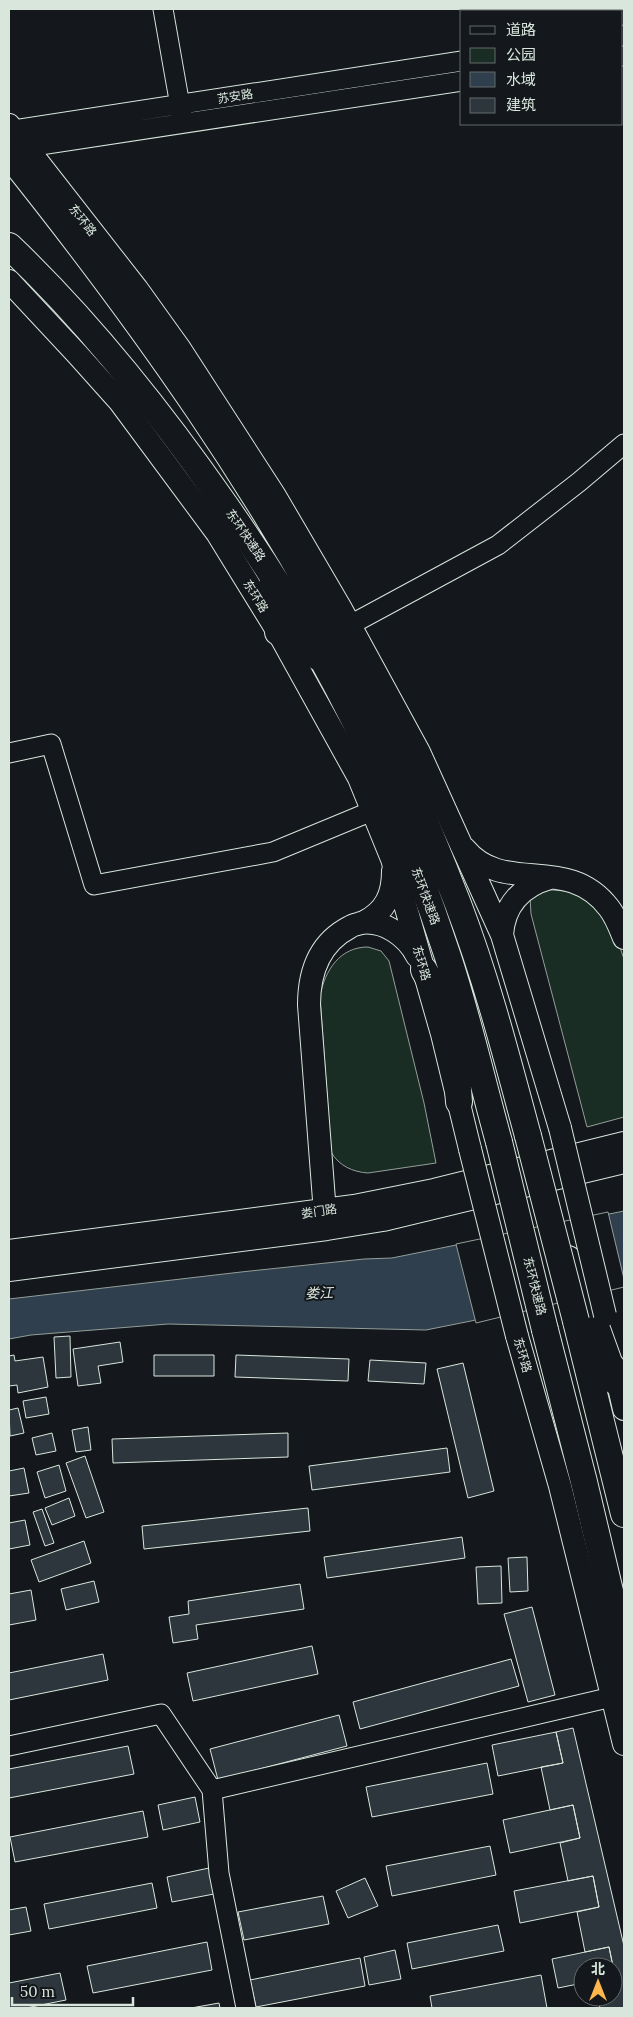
<svg xmlns="http://www.w3.org/2000/svg" width="633" height="2017" viewBox="0 0 633 2017" font-family="Lora,'Noto Sans SC',serif">
<rect width="100%" height="100%" fill="#14181c"/>
<path fill="#1a2d24" stroke="#939e99" d="M540,889l25,2 20,5 29,34 10,29v158l-37,10 -56,-213 -1,-17z
M368,947l13,4 8,10 35,142 12,60 -68,10c-15,-1 -29,-7 -37,-21l-11,-156c5,-26 20,-49 48,-49z"/>
<path fill="#2f3f4d" stroke="#939e99" d="M624,1211v74l-153,36 -45,9 -258,-6 -137,11 -22,4v-40l232,-27 123,-13 28,-1z"/>
<path fill="#14181c" stroke="#939e99" d="M608,1212l16,67v8l-148,36 -20,-79z"/>
<path fill="#2c363c" stroke="#d8e6dc" d="M70,1336l1,41 -15,1 -2,-41z
M120,1342l3,20 -25,4 3,17 -23,3 -5,-37z
M14,1355l1,6 28,-4 5,30 -30,6 -1,-8 -8,1v-30z
M154,1355h60v21h-60z
M236,1355l113,4 -1,22 -113,-4z
M370,1360l56,3 -2,21 -56,-3z
M463,1363l31,128 -26,7 -31,-129z
M46,1397l3,17 -23,4 -3,-17z
M18,1408l6,25 -14,3 -1,-26z
M88,1427l3,23 -15,2 -4,-22z
M52,1433l4,18 -20,4 -4,-17z
M288,1433v24l-175,6 -1,-24z
M447,1448l3,24 -138,18 -3,-24z
M85,1456l19,56 -18,6 -20,-55z
M59,1465l7,26 -21,7 -8,-26z
M24,1468l5,25 -20,3v-25z
M69,1498l6,18 -23,9 -7,-17z
M308,1508l2,23 -166,18 -2,-23z
M42,1509l12,34 -9,3 -12,-34z
M25,1520l5,25 -21,4v-26z
M462,1537l3,21 -138,20 -3,-21z
M84,1541l7,22 -52,19 -8,-22z
M527,1557l1,34 -18,1 -2,-34z
M501,1566l1,37 -24,1 -2,-37z
M94,1581l5,21 -33,8 -5,-21z
M300,1584l4,25 -108,16 2,14 -25,4 -4,-26 20,-3 -1,-13z
M31,1590l5,30 -27,5v-31z
M532,1607l23,88 -27,7 -24,-88z
M312,1646l6,28 -125,27 -6,-28z
M103,1654l5,26 -99,20v-27z
M511,1659l8,27 -159,43 -7,-27z
M339,1715l8,31 -129,34 -8,-31z
M573,1728l51,218v62h-24l-3,-11h16v-20l2,-1 -6,-29 -24,5 -8,-40 22,-5 -6,-31 -25,5 -8,-38 20,-5 -7,-33 -23,5 -9,-43 22,-4 -7,-31z
M556,1732l7,31 -65,13 -6,-31z
M128,1746l6,28 -125,24v-29z
M487,1763l6,31 -121,23 -6,-30z
M195,1797l5,25 -37,8 -5,-25z
M573,1805l7,33 -70,15 -7,-33z
M143,1811l5,26 -133,25 -5,-25z
M490,1846l6,29 -104,21 -6,-30z
M209,1868l5,26 -42,8 -5,-25z
M593,1876l6,31 -79,16 -6,-32z
M365,1878l13,28 -30,12 -12,-27z
M152,1883l5,25 -108,21 -5,-25z
M323,1896l6,28 -85,16 -6,-28z
M26,1907l5,24 -22,4v-25z
M498,1925l6,26 -92,18 -5,-26z
M207,1942l5,28 -119,23 -6,-27z
M609,1947l6,29 -2,1v-10h-30v16l-25,5 -6,-29z
M395,1950l6,29 -32,6 -5,-28z
M360,1958l5,28 -109,21 -6,-27z
M60,1973l6,27 -40,8h-17v-25z
M541,1975l6,33h-115l-2,-12z
M219,2003l1,5h-29z"/>
<g fill="none" stroke-linecap="round" stroke-linejoin="round">
<defs>
<path id="minor" d="M163,9l19,108
M622,36l2,-1
M622,56h2
M9,134l5,-4 448,-69
M16,147h11l435,-66
M350,625l148,-80 81,-63 45,-38
M9,753l42,-9 43,141 179,-33 99,-41
M9,1746l152,-32 51,76
M246,2008l-27,-135 -7,-83 400,-93"/>
<path id="major" d="M9,125l128,164 43,60 95,147 65,111 79,145 83,183 58,193
M9,281l69,74 42,47 97,131 61,99 81,146 33,81 50,175 28,115
M465,849c39,47 102,4 144,59 7,9 11,20 15,30
M361,923c23,-3 46,13 56,33
M502,935c2,-30 20,-49 48,-57
M326,1226l-17,-221c0,-32 10,-62 41,-78 4,-3 10,-3 14,-5 22,-11 29,-28 29,-51
M9,1251l345,-45 80,-16 190,-47
M9,1270l318,-41 56,-9 241,-58
M517,1336l43,150 64,258
M614,1366l10,43"/>
<path id="highway" d="M9,155c132,165 256,339 352,528 37,72 68,146 97,221 29,76 49,154 70,232
M9,246c82,78 152,167 216,259 60,86 114,175 155,271 25,59 48,120 68,181 20,61 34,124 51,185
M273,582l5,50 43,27
M424,970l33,61
M452,1013l7,89
M568,1259l25,59 23,64
M576,1321l48,193
M545,1330l39,152 40,168
M616,1633l8,67"/>
</defs>
<use href="#minor" stroke="#d8e6dc" stroke-width="21"/>
<use href="#major" stroke="#d8e6dc" stroke-width="24"/>
<use href="#highway" stroke="#d8e6dc" stroke-width="28"/>
<use href="#minor" stroke="#14181c" stroke-width="19"/>
<use href="#major" stroke="#14181c" stroke-width="22"/>
<use href="#highway" stroke="#14181c" stroke-width="26"/>
<defs>
<path id="major-bridge" d="M560,1128l45,187
M470,1149l47,187"/>
<path id="highway-bridge" d="M528,1136l48,185
M499,1142l46,188"/>
</defs>
<use href="#major-bridge" stroke="#d8e6dc" stroke-width="24" stroke-linecap="butt"/>
<use href="#highway-bridge" stroke="#d8e6dc" stroke-width="28" stroke-linecap="butt"/>
<use href="#major-bridge" stroke="#14181c" stroke-width="22"/>
<use href="#highway-bridge" stroke="#14181c" stroke-width="26"/>
</g>
<g text-anchor="middle" dominant-baseline="central" stroke-width="4" stroke-linejoin="round" paint-order="stroke">
<g font-size="12" fill="#d8e6dc" stroke="#14181c">
<text transform="translate(235 96) rotate(-9)">苏安路</text>
<text transform="translate(83 220) rotate(52)">东环路</text>
<text transform="translate(246 535) rotate(56)">东环快速路</text>
<text transform="translate(256 596) rotate(58)">东环路</text>
<text transform="translate(426 896) rotate(70)">东环快速路</text>
<text transform="translate(422 963) rotate(74)">东环路</text>
<text transform="translate(319 1211) rotate(-8)">娄门路</text>
<text transform="translate(535 1286) rotate(76)">东环快速路</text>
<text transform="translate(523 1355) rotate(74)">东环路</text>
</g>
<g font-size="14" font-style="italic" fill="#d8e6dc" stroke="#14181c">
<text transform="translate(319 1293) rotate(-2)">娄江</text>
</g>
</g>
<rect width="633" height="2017" fill="none" stroke="#d8e6dc" stroke-width="20"/>
<rect x="460" y="10" width="162" height="115" fill="#14181c" stroke="#626a69"/>
<rect x="470" y="26" width="25" height="8" fill="#14181c" stroke="#626a69"/>
<text x="506" y="35" font-size="15" fill="#d8e6dc">道路</text>
<rect x="470" y="48" width="25" height="15" fill="#1a2d24" stroke="#626a69"/>
<text x="506" y="60" font-size="15" fill="#d8e6dc">公园</text>
<rect x="470" y="72" width="25" height="15" fill="#2f3f4d" stroke="#626a69"/>
<text x="506" y="85" font-size="15" fill="#d8e6dc">水域</text>
<rect x="470" y="98" width="25" height="15" fill="#2c363c" stroke="#626a69"/>
<text x="506" y="110" font-size="15" fill="#d8e6dc">建筑</text>
<g transform="translate(598 1982)"><circle r="24" fill="#14181c" stroke="#626a69"/>
<path d="M0-4L9 19L0 12L-9 19Z" fill="#ffb74d"/>
<text y="-8" font-size="14" font-weight="bold" text-anchor="middle" fill="#d8e6dc">北</text>
</g>
<path d="M12 1997v8h121v-8" fill="none" stroke="#d8e6dc" stroke-width="2.5"/>
<text x="20" y="1997" font-size="15" fill="#d8e6dc" stroke="#14181c" stroke-width="4" paint-order="stroke">50 m</text>
</svg>
